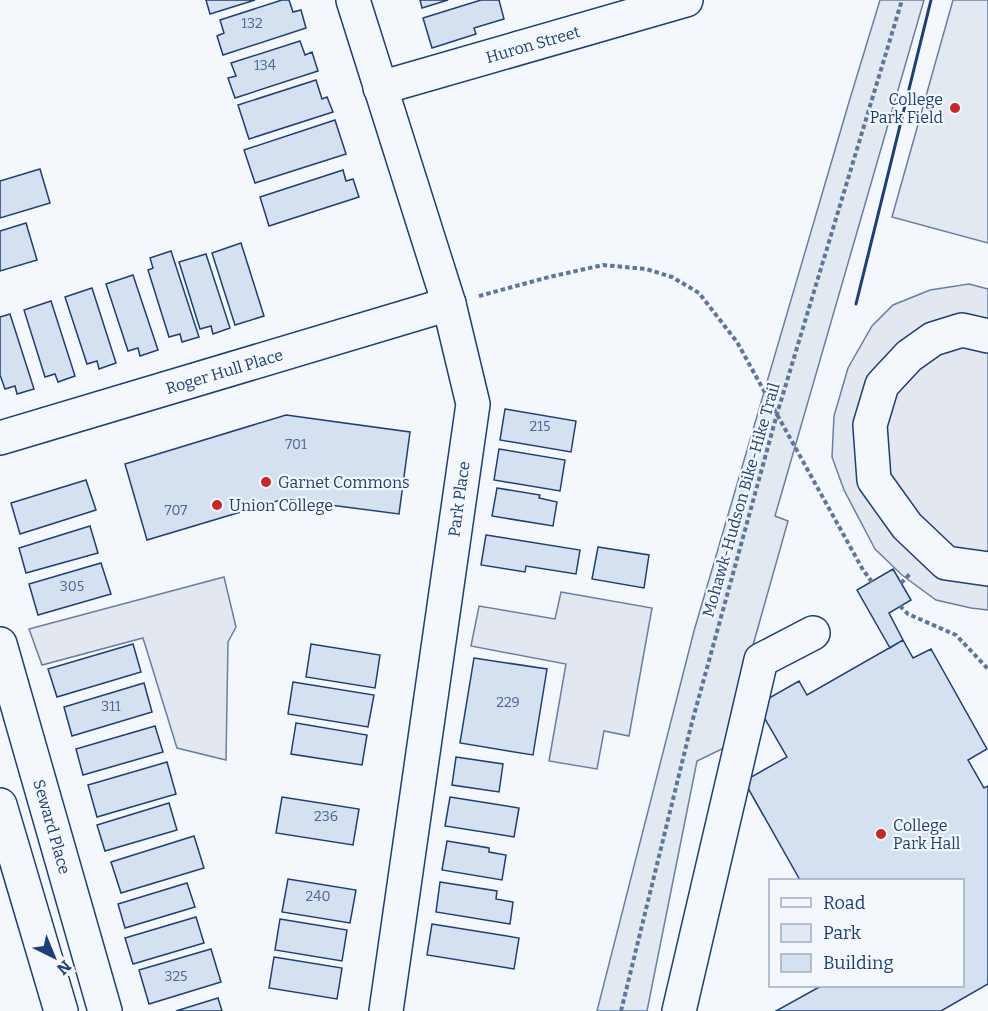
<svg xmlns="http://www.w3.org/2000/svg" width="988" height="1011" viewBox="0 0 988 1011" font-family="Bitter,serif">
<rect width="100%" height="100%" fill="#f4f7fb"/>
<path fill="#e3e9f0" stroke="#687fa3" stroke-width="1.5" d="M880,0h44l-149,516 13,5 -64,227 -27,13 -50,250h-50l97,-380 155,-529z
M953,0h35v243l-96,-26z"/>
<path fill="#e3e8f0" stroke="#687fa3" stroke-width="1.5" d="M969,284l19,5v321l-17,-2 -35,-8 -34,-25 -27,-26 -31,-59 -12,-33 2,-41 14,-48 24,-42 21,-21 37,-15z
M224,577l12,50 -8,15 -2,118 -49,-12 -34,-110 -101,27 -13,-36z
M561,592l91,16 -23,128 -25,-5 -7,38 -48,-8 17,-97 -95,-18 8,-40 76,13z"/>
<path fill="#d5e0f0" stroke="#1d3f73" stroke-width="1.5" d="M206,0h49l-45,14z
M282,0h7l4,12 8,-2 5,18 -83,27 -6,-19 7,-3 -4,-13z
M420,0h28l-26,8z
M481,0h18l5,19 -30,9 2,6 -44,14 -9,-30z
M300,41l5,14 7,-3 6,19 -83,27 -7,-20 8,-2 -5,-13z
M316,80l6,19 5,-2 6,15 -84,27 -11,-34z
M335,120l11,34 -91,29 -11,-33z
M40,169l10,34 -50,15v-37z
M343,170l3,11 7,-2 6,18 -90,29 -9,-29z
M26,223l11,37 -37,11v-40z
M241,243l23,73 -29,9 -23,-72z
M171,251l28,86 -17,5 -2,-8 -11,3 -21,-67 5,-2 -3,-10z
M206,254l24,74 -17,6 -2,-8 -11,3 -21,-67z
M133,275l25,75 -18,6 -2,-8 -10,3 -22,-67z
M92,288l24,75 -17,6 -2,-8 -10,3 -22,-67z
M51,301l24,75 -17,6 -3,-8 -10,3 -21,-67z
M10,314l24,75 -17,5 -2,-8 -10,3 -5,-14v-58z
M505,409l71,12 -5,31 -71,-12z
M286,415l124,17 -11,82 -115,-15 -137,41 -22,-76z
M499,449l66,11 -5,31 -66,-11z
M86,480l10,30 -76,24 -9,-31z
M497,488l43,7 -1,3 18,4 -4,24 -61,-10z
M90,526l8,27 -72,20 -7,-25z
M486,535l94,15 -4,24 -50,-8 -1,6 -44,-7z
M598,547l51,8 -5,33 -52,-9z
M101,563l10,31 -73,21 -9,-31z
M893,569l18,31 -22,13 14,27 -13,8 -33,-58z
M903,640l10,18 18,-9 56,100 -19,11 16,28 4,-2v198l-47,27h-165l45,-25h141v-106h-162l-56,-99 43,-24 -30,-52 42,-24 8,14z
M133,644l8,28 -84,25 -9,-28z
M311,644l69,11 -5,33 -69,-11z
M474,658l73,11 -14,86 -73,-12z
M293,682l81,13 -6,32 -80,-13z
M144,683l8,29 -80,24 -8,-29z
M296,723l71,12 -5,30 -71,-11z
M155,726l8,26 -80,23 -7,-26z
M456,757l47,7 -4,28 -47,-7z
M167,762l9,32 -79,23 -9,-32z
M282,797l77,12 -6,36 -77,-12z
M450,797l69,11 -5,29 -69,-11z
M169,803l8,27 -72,21 -8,-26z
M194,836l10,32 -83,25 -10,-31z
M447,841l42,7v4l17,3 -4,25 -60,-10z
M288,879l68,11 -6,33 -68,-11z
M440,882l57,9 -1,8 17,3 -3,22 -74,-12z
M187,883l8,24 -70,21 -7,-24z
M196,917l8,26 -71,21 -8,-26z
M280,919l67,11 -5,31 -67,-11z
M432,924l87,14 -5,31 -87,-14z
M211,949l10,33 -72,22 -10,-34z
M274,957l68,11 -5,31 -68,-11z
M218,998l4,13h-46z"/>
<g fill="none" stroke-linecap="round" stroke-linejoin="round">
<defs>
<g id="minor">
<path d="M353,0l96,304 24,100 -87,607"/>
<path id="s1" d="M380,88l306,-88"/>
<path d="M988,336l-26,-6 -29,9 -24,17 -27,29 -12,40 4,55 33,46 39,37 42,6"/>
<path id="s2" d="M0,438l449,-134"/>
<path id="s3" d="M0,644l105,367"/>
<path d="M0,805l61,206"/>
<path d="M679,1011l82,-351 52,-27"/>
</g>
</defs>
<use href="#minor" stroke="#1d3f73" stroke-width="36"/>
<path stroke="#5e769c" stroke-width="4" stroke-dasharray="4.5 3" stroke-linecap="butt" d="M479,296l70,-19 54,-12 43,4 26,8 27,16 38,49 126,228 9,12
M901,583l10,-10
M900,606l8,8 48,21 32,34
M621,1011l70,-285 86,-312 125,-414"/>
<use href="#minor" stroke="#f4f7fb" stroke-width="33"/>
<path stroke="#1d3f73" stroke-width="3" d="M856,304l75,-304"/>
</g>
<g fill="#c62828" stroke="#f4f7fb" stroke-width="2">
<circle cx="955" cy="108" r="6"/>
<circle cx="266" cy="482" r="6"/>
<circle cx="217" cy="505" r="6"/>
<circle cx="881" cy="834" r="6"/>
</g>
<g text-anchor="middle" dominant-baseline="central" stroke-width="4.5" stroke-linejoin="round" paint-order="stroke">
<g font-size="14" fill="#4b6792">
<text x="252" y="23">132</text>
<text x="265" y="65">134</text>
<text x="540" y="426">215</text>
<text x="296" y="444">701</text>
<text x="176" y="510">707</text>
<text x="72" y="586">305</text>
<text x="508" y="702">229</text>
<text x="111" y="706">311</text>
<text x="326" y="816">236</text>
<text x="318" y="896">240</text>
<text x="176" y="976">325</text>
</g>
<g font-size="16" fill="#1d3f73" stroke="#f4f7fb">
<text stroke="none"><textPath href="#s1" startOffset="159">Huron Street</textPath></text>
<text stroke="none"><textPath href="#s2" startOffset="234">Roger Hull Place</textPath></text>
<text transform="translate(459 499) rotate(-82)">Park Place</text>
<text transform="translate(741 500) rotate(-74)">Mohawk-Hudson Bike-Hike Trail</text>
<text stroke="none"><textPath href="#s3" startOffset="190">Seward Place</textPath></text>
</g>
<g font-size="16" fill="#1d3f73" stroke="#f4f7fb" text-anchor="start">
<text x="943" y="99" text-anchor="end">College<tspan x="943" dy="18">Park Field</tspan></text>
<text x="278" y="482">Garnet Commons</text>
<text x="229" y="505">Union College</text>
<text x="893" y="825">College<tspan x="893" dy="18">Park Hall</tspan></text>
</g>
</g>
<rect x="769" y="879" width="195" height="108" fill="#f4f7fb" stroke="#9eadc5" stroke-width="1.5"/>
<rect x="781" y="898" width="30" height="9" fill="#f4f7fb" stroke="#9eadc5" stroke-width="1.5"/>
<text x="823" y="909" font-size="18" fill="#1d3f73">Road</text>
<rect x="781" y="924" width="30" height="18" fill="#e3e9f0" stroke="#9eadc5" stroke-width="1.5"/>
<text x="823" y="939" font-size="18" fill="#1d3f73">Park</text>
<rect x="781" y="954" width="30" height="18" fill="#d5e0f0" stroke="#9eadc5" stroke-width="1.5"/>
<text x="823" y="969" font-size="18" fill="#1d3f73">Building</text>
<g transform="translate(54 957) rotate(137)" stroke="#f4f7fb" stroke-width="4.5" paint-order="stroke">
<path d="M0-4.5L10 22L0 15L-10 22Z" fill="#1d3f73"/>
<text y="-9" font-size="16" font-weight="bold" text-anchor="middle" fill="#1d3f73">N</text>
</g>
</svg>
